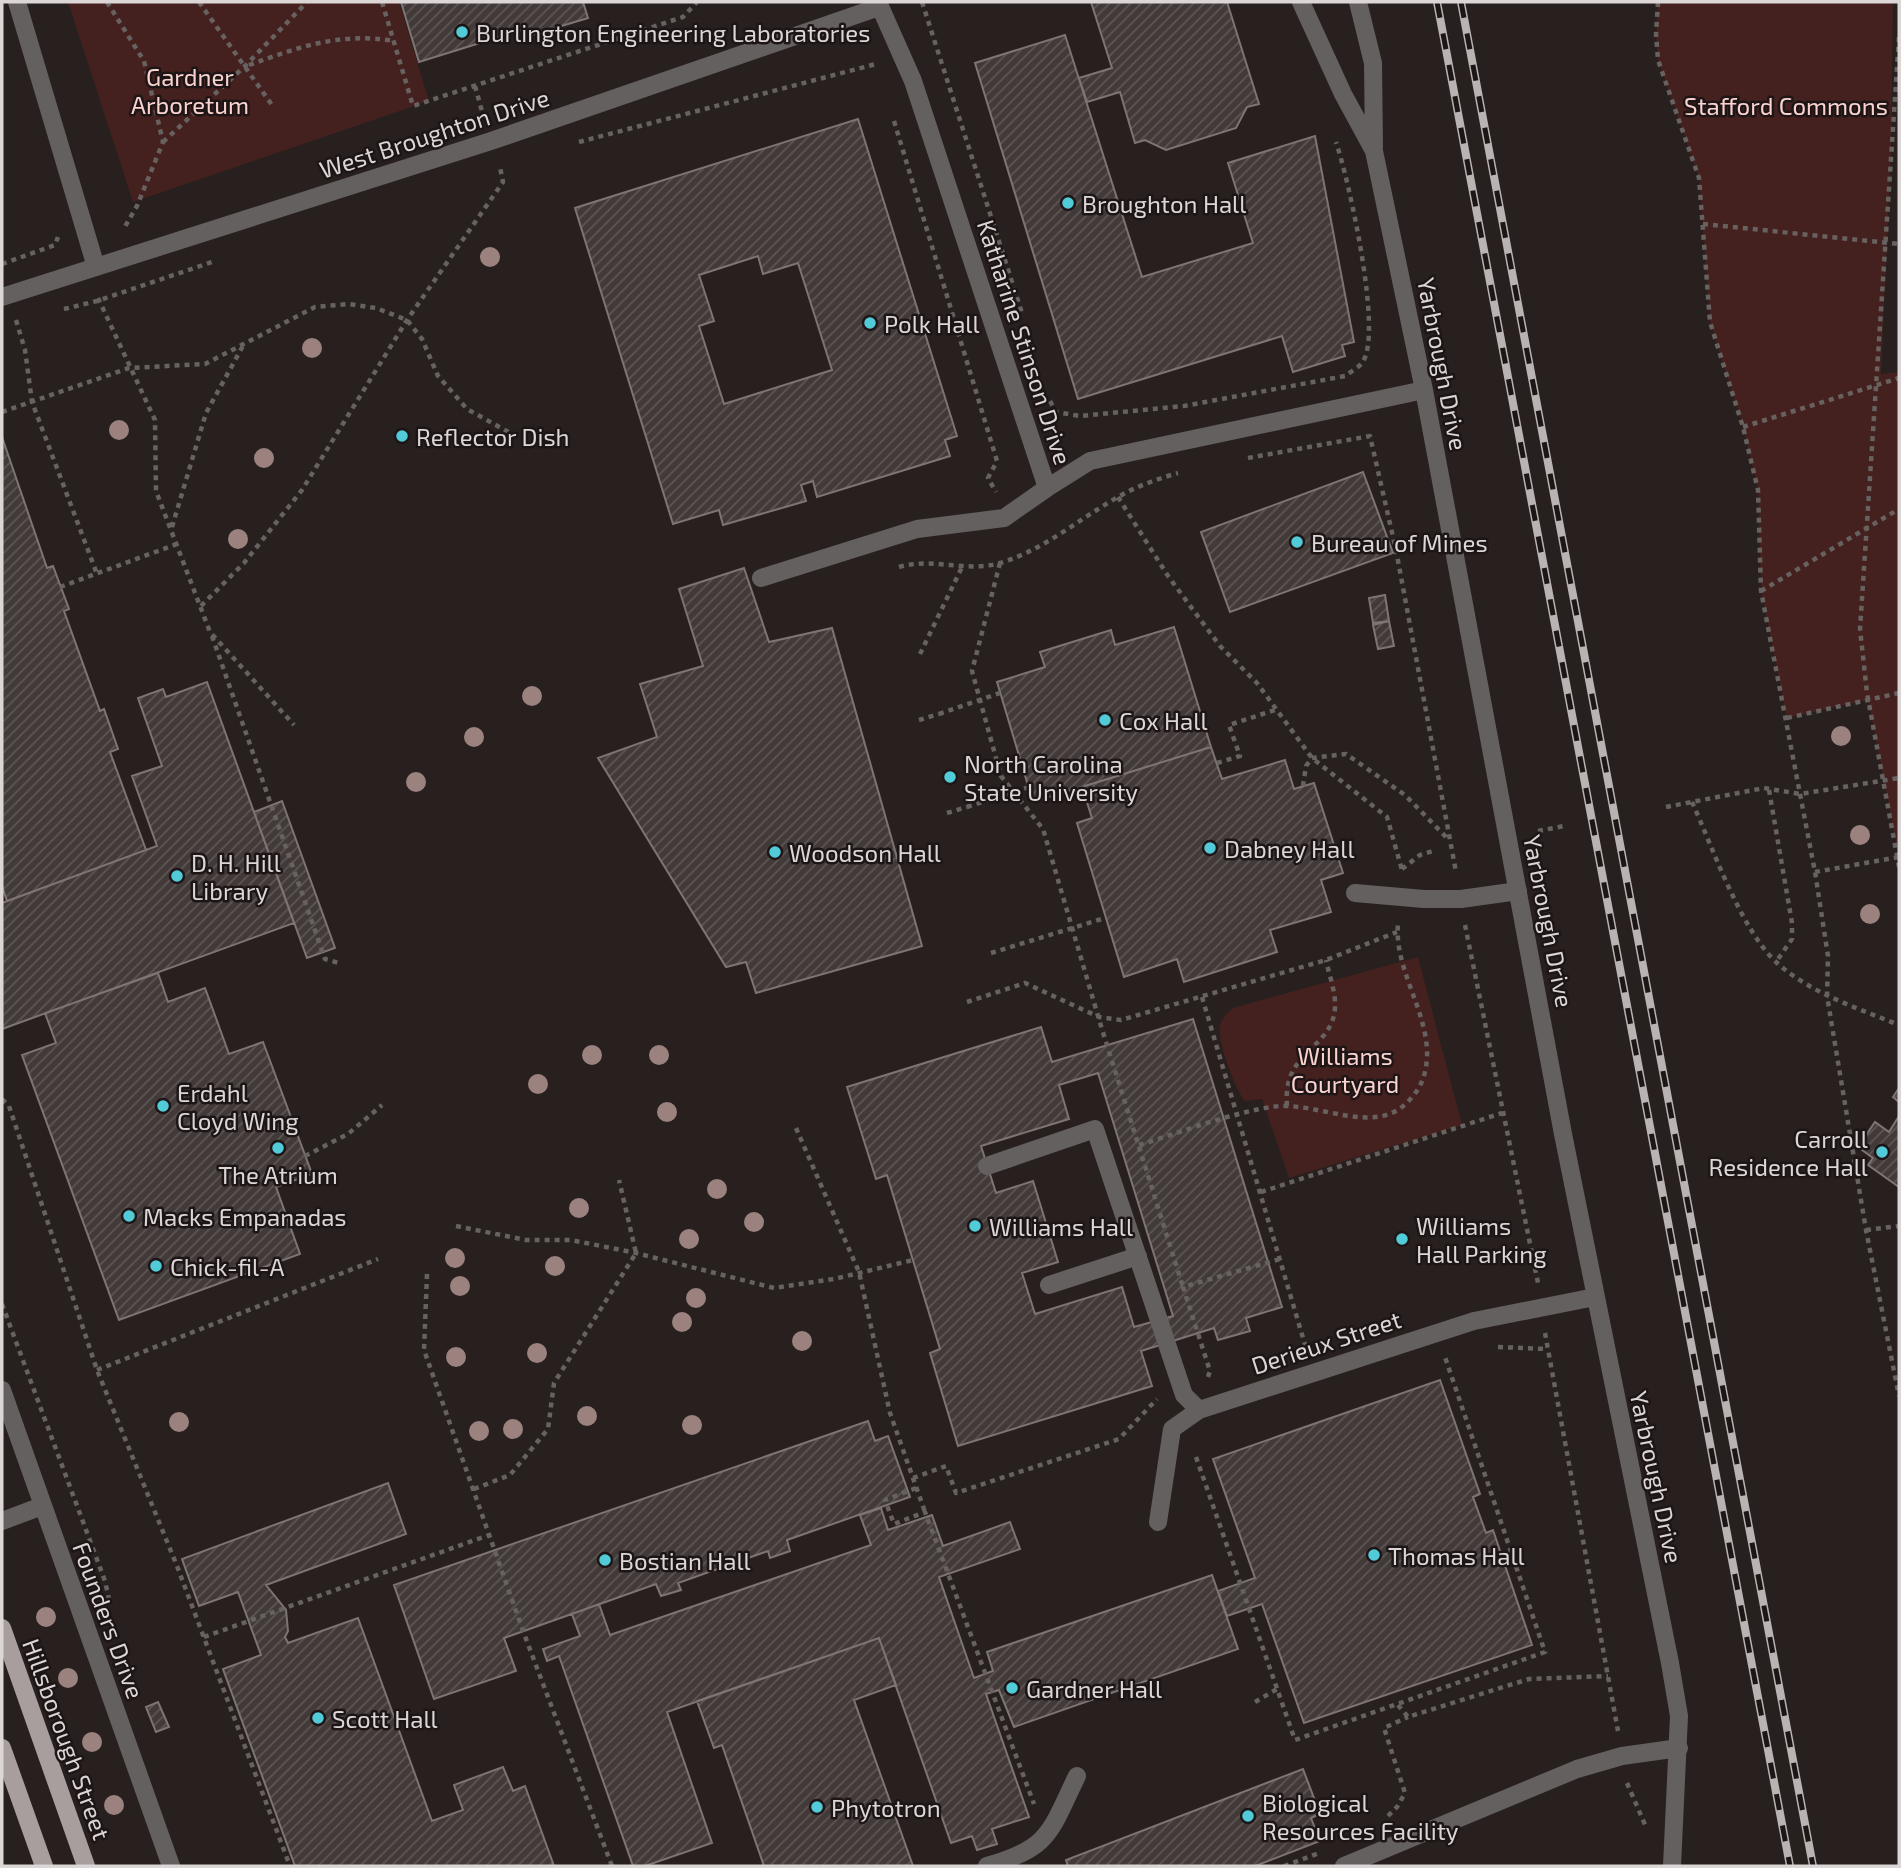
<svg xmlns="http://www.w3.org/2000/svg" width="1901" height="1868" viewBox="0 0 1901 1868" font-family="'Exo 2',sans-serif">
<defs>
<pattern id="building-hatch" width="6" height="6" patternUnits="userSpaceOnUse" patternTransform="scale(1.75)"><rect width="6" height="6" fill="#423a39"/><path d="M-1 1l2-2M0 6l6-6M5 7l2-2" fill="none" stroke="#5d5655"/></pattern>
</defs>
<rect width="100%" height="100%" fill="#27201f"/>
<path fill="#44211e" d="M68,2h331l30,99 -296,101z
M1658,2h235l-2,151 -10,221 18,-2v485l-31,-157 -81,18 -26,-127 -3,-101 -15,-63 -33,-105 -11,-144 -41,-118 -2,-26z
M1418,957l44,168 -173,53 -27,-79 -17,2c-10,-11 -28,-61 -25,-75 2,-8 6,-12 13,-18z"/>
<path fill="url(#building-hatch)" stroke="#7d7473" stroke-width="2" fill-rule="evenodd" d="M401,2h182l5,16 -60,18 -3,-7 -106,33z
M1091,2h136l32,102 -12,3 -11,21 -70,22 -21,-10 -10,3 -15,-51 -33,10 -8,-24 33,-10z
M1065,35l77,242 111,-34 -25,-80 87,-27 39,206 -12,3 3,11 -52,16 -11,-36 -204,63 -103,-336z
M858,119l99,317 -12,4 5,16 -133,41 -4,-16 -12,4 5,16 -83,24 -4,-15 -46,14 -98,-316zM758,256l5,18 35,-11 34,107 -108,34 -25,-78 15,-5 -15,-46z
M2,437l45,131 6,-2 16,43 -5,2 36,100 4,-2 14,40 -8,3 36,98 -139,51 -5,-15z
M1363,472l30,81 -163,59 -29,-80z
M744,568l25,74 63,-14 90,318 -166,47 -10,-31 -20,5 -128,-209 59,-21 -17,-53 63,-18 -24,-77z
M1385,595l4,26 -16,2 -4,-25z
M1389,621l5,25 -16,3 -5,-24z
M1174,627l37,120 -178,55 -36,-120 48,-15 -5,-15 71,-22 4,15z
M207,682l87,241 -292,106v-126l155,-57 -25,-70 30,-10 -24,-68 25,-9 3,8z
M1211,747l11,32 63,-19 9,29 20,-6 29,90 -22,7 10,32 -61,18 7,22 -93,30 -7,-23 -53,18 -47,-154 15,-5 -10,-31z
M282,801l53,147 -28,10 -53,-146z
M158,973l10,29 37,-14 24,66 34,-12 49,132 -36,13 24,67 -181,66 -97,-265 34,-12 -11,-30z
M1193,1019l89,288 -36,11 4,13 -32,9 -4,-12 -73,23 11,35 -194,60 -28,-93 10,-4 -53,-174 -11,4 -29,-92 194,-60 11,35zM1098,1073l75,243 -39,11 -12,-40 -87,27 -13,-41 36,-11 -25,-81 -37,12 -15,-47 88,-27 -10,-34z
M1899,1088v14l-6,-5z
M1899,1116v71l-31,-22 5,-7 -15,-11 17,-25 14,10z
M1440,1380l40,114 -7,3 13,36 7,-3 39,115 -228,78 -42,-119 -35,12 -9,-25 37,-13 -42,-119z
M868,1421l7,20 13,-5 22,61 -123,43 3,11 -20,7 -2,-7 -90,32 3,7 -20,6 -5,-12 -152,54 12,33 -82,28 -40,-114z
M388,1483l18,51 -140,51 20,25 2,21 -3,6 3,6 70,-25 74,203 31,-11 -9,-25 49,-18 10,24 12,-5 29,80h-259l-72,-197 38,-14 -23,-63 -39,14 -17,-47z
M881,1508l7,22 44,-15 11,31 67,-24 10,27 -81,28 35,101 19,-7 -6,-19 225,-77 26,74 -224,78 -15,-37 -13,4 43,123 -37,12 5,15 -20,6 -5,-14 -21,7 -72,-205 -212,74 45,131 -67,23h-12l-74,-210 -12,5 -4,-12 37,-13 -8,-22 27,-10 11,31 261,-90 -11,-30z
M879,1638l17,47 -42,15 59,166h-149l-42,-121 -8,3 -17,-47z
M158,1702l11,25 -13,5 -10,-25z
M1303,1769l17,45 -9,4 9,23 -65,25h-187l-2,-6z"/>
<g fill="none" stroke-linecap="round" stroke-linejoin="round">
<path stroke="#676160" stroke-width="4.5" stroke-dasharray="5 5" stroke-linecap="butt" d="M107,2l37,59 19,81 -26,64 -14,24
M199,2l73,103
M382,2l31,104 270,-89 14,-15
M922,2l100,311
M1658,2l-2,32 2,26 41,118 11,144 33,105 15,63 3,101 54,281 13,84 -1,40 39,234 33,166
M1899,37l-39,592 7,64 32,174
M249,65c51,-18 89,-33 145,-24
M475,86l8,29
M894,121l103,340 -9,17 8,14
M163,142l82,-76 62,-64
M579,142l297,-78
M1703,224l196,20
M2,264l53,-19 3,-8
M98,298l57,122 1,71 54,141 84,93
M64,309l33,-8 115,-39
M16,320l9,30 7,52 65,172
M1050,401l6,11 24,4 104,-10 161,-30c5,-4 13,-8 17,-13 22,-28 -14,-186 -26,-221
M2,412l127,-44 76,-4 110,-57 33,-3 28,4 31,12 15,19 16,37 29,33 45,25
M1743,427l156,-49
M1248,458l122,-22 26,114 60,322
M1118,497l50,79 52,70 37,37 55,75 75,59 15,53
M172,527l34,-114 38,-69
M1000,563l-28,108 29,105 42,53 58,197 82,261
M899,567c34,-10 67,6 101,-4 44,-13 79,-44 118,-66 19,-11 39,-18 60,-24
M60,587l117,-43
M1761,591l138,-82
M201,606l43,-43 58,-73 105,-170 96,-138 -3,-15
M212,636l113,323 17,5
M920,654l42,-87
M1787,718l112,-25
M919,720l20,-6
M1217,763l23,-7 -11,-31 46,-15
M1303,786l3,-20 6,-8 34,-4 59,41 44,45
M1769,790l23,133v16l-16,23
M1692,802c21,46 48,126 84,160 34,31 81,46 123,63
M1666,807l98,-19 36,6 99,-16
M947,813l20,-6
M1538,831l26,-5
M1402,869l18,-14 16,-5
M1815,872l84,-15
M1465,925l73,358
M1202,997l104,351
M967,1002l58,-19 74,34 22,3 205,-60 71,-28
M2,1099l7,7 88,264 80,196 113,300
M1287,1106c-5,-56 45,-56 48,-98 1,-16 -6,-33 -9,-48
M796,1128l63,144 31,141 35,99
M1139,1145c43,-13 88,-31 132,-38 46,-8 107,34 141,-10 10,-11 14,-24 15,-39 2,-46 -33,-88 -29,-134
M305,1156l43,-22 34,-29
M1261,1192l241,-79
M456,1226l70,14h45l65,13 138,35 60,-9 79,-19
M1866,1230l33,-4
M427,1274l-3,76 99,281 89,235
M2,1304l103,277 5,23
M1545,1333l73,398
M1498,1347l49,2
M97,1370l281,-111
M1208,1377l2,-6 -27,-84 97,-28
M1196,1457l99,283 250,-88 -100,-295
M913,1478l33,-12 10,27 163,-54 38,-40
M916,1488l-31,12 9,24 31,-12 109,292
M474,1489l36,-14 38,-46 6,-46 82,-130 -17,-73
M204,1637l285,-102
M1255,1702l22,-13
M1398,1705l10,12 121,-38 79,-3
M1627,1783l19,44
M1388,1816l9,-9 8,-14 -21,-65 24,-11
M1284,1866l35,-13"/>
<path stroke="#64605f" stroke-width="18" d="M17,2l79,265
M878,2l35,79 134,407 43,-27 334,-71
M1301,2l42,92 31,57 50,239 139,744 107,529 9,53 -7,150
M1358,2l15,61 1,85
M2,297l489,-156 388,-134
M761,578l156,-49 87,-11 43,-30
M1424,899h37l57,-8
M987,1166l108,-37 89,266 15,15
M1049,1285l89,-29
M2,1390l169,476
M2,1521l40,-15
M1158,1522l14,-93 27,-19 275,-89 121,-24
M987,1866c64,-18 63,-35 90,-90
M1344,1866l233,-97 45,-13 57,-8"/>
<path stroke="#a79e9d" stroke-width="18" d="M2,1628l84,238
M2,1748l42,118"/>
<defs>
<path id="rail" d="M1437,2l353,1864
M1461,2l352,1864"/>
</defs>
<use href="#rail" stroke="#b9b3b3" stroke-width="8"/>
<use href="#rail" stroke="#1e1616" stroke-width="5" stroke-dasharray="16" stroke-linecap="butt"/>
<path stroke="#676160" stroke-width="4.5" stroke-dasharray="5 5" stroke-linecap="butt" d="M939,714l61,-21
M967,807l62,-20
M991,953l114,-35"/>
<path stroke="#64605f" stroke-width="18" d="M1355,893l69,6"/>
</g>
<g fill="#9b827f">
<circle cx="490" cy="257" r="10"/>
<circle cx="312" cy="348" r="10"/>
<circle cx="119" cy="430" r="10"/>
<circle cx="264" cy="458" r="10"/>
<circle cx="238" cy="539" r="10"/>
<circle cx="532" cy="696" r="10"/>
<circle cx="1841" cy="736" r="10"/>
<circle cx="474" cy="737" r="10"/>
<circle cx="416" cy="782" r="10"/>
<circle cx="1860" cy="835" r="10"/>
<circle cx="1870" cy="914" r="10"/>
<circle cx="592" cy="1055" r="10"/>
<circle cx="659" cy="1055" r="10"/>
<circle cx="538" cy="1084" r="10"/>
<circle cx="667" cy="1112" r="10"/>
<circle cx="717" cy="1189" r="10"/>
<circle cx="579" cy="1208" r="10"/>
<circle cx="754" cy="1222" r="10"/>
<circle cx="689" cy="1239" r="10"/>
<circle cx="455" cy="1258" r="10"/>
<circle cx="555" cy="1266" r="10"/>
<circle cx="460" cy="1286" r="10"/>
<circle cx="696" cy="1298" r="10"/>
<circle cx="682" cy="1322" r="10"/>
<circle cx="802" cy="1341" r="10"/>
<circle cx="537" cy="1353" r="10"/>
<circle cx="456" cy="1357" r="10"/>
<circle cx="587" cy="1416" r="10"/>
<circle cx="179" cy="1422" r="10"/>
<circle cx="692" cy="1425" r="10"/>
<circle cx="513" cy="1429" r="10"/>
<circle cx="479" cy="1431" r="10"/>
<circle cx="46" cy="1617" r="10"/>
<circle cx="68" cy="1678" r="10"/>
<circle cx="92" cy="1742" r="10"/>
<circle cx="114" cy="1805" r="10"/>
</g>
<g fill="#52cbd8" stroke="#1e1616" stroke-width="2.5">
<circle cx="462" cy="32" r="7"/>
<circle cx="1068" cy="203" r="7"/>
<circle cx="870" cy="323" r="7"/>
<circle cx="402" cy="436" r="7"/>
<circle cx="1297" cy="542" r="7"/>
<circle cx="1105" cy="720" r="7"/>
<circle cx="950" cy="777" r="7"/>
<circle cx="1210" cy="848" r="7"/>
<circle cx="775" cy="852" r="7"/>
<circle cx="177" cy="876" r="7"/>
<circle cx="163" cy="1106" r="7"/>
<circle cx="278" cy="1148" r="7"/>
<circle cx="1882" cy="1152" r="7"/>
<circle cx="129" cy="1216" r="7"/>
<circle cx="975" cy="1226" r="7"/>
<circle cx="1402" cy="1239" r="7"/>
<circle cx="156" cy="1266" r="7"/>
<circle cx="1374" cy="1555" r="7"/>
<circle cx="605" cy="1560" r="7"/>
<circle cx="1012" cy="1688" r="7"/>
<circle cx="318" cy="1718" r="7"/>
<circle cx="817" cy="1807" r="7"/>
<circle cx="1248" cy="1816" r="7"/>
</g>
<g text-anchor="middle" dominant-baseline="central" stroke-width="5" stroke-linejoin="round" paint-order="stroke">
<g font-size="24" fill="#dcd6d6" stroke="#1e1616" text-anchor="start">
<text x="476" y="32">Burlington Engineering Laboratories</text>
<text x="1082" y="203">Broughton Hall</text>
<text x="884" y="323">Polk Hall</text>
<text x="416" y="436">Reflector Dish</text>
<text x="1311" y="542">Bureau of Mines</text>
<text x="1119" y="720">Cox Hall</text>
<text x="964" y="763">North Carolina<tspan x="964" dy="28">State University</tspan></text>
<text x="1224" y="848">Dabney Hall</text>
<text x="789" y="852">Woodson Hall</text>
<text x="191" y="862">D. H. Hill<tspan x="191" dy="28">Library</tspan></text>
<text x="177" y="1092">Erdahl<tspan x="177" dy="28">Cloyd Wing</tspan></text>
<text x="1868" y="1138" text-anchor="end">Carroll<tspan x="1868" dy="28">Residence Hall</tspan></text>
<text x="278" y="1174" text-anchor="middle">The Atrium</text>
<text x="143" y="1216">Macks Empanadas</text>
<text x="1416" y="1225">Williams<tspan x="1416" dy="28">Hall Parking</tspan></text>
<text x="989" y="1226">Williams Hall</text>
<text x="170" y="1266">Chick-fil-A</text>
<text x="1388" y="1555">Thomas Hall</text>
<text x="619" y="1560">Bostian Hall</text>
<text x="1026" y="1688">Gardner Hall</text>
<text x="332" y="1718">Scott Hall</text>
<text x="1262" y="1802">Biological<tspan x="1262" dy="28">Resources Facility</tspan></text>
<text x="831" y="1807">Phytotron</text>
</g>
<g font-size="24" fill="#fad2ce" stroke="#1e1616">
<text x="190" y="76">Gardner<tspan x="190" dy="28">Arboretum</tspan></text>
<text x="1786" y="105">Stafford Commons</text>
<text x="1345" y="1055">Williams<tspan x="1345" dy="28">Courtyard</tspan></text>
</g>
<g font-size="24" fill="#dcd6d6" stroke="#1e1616">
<text transform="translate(434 133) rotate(-18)">West Broughton Drive</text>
<text transform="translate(1025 342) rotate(72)">Katharine Stinson Drive</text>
<text transform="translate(1443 364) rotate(79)">Yarbrough Drive</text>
<text transform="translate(1549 921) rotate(79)">Yarbrough Drive</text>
<text transform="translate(1326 1342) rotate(-18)">Derieux Street</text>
<text transform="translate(1657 1477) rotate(78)">Yarbrough Drive</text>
<text transform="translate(109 1620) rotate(70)">Founders Drive</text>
<text transform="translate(67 1739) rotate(70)">Hillsborough Street</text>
</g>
</g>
<rect width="1901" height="1868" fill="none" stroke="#dcd6d6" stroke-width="7"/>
</svg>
